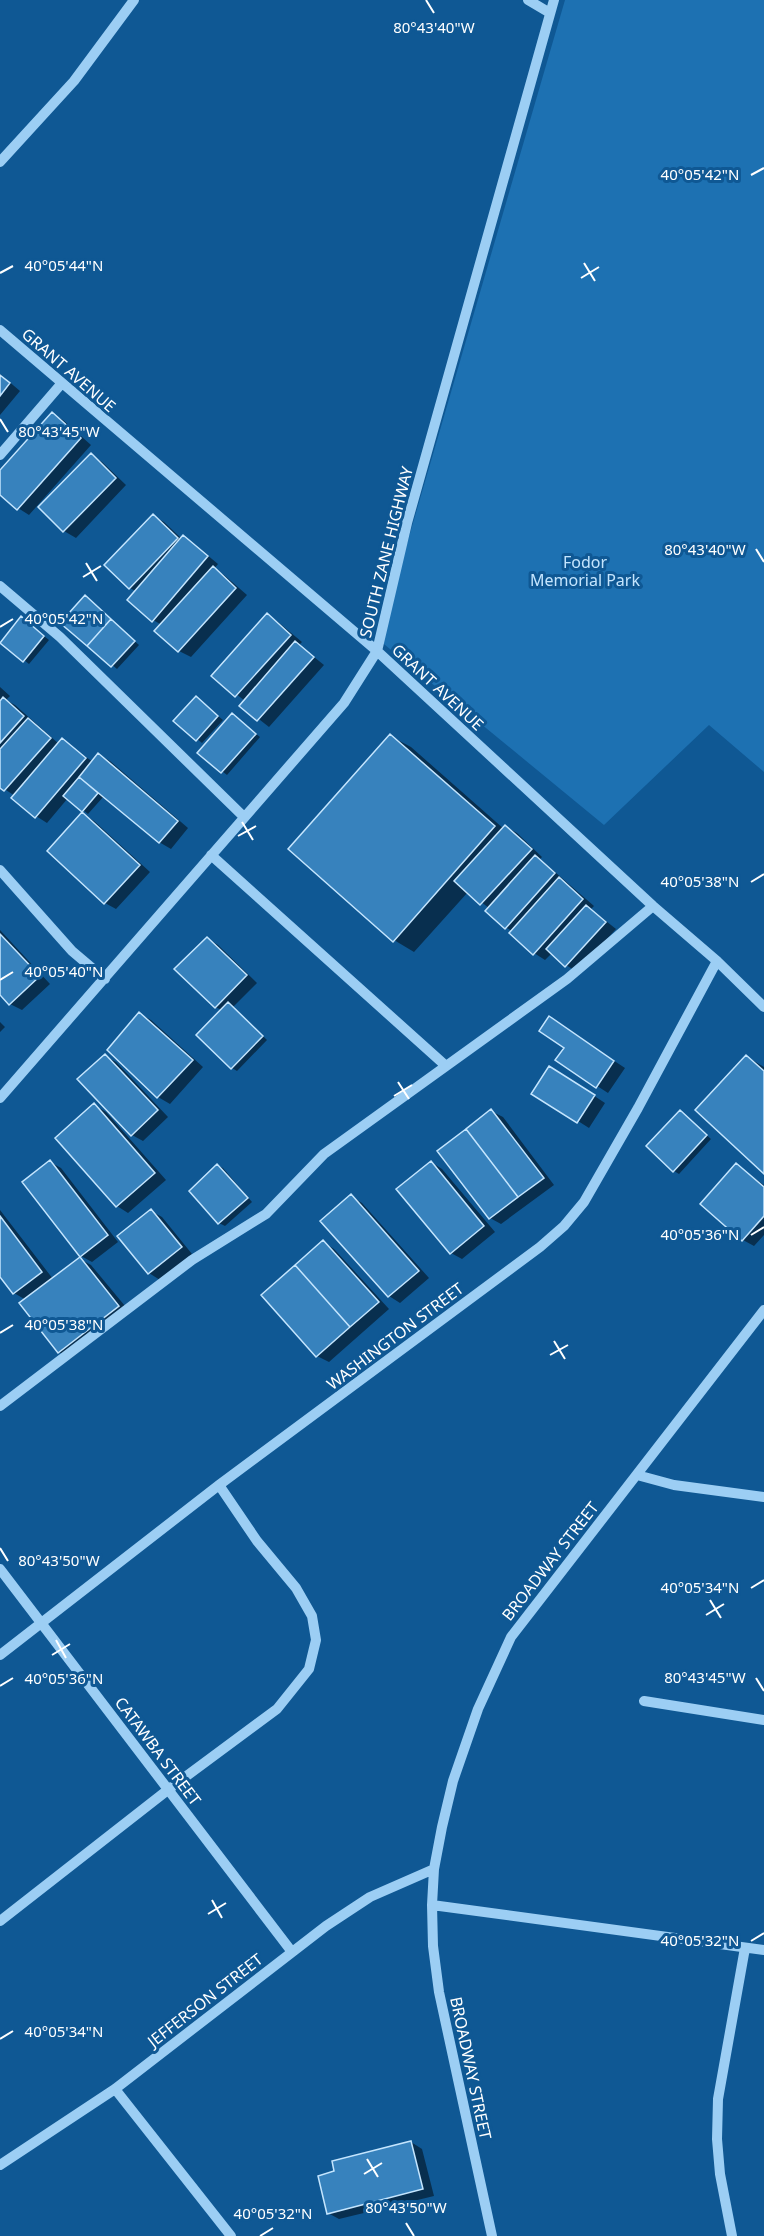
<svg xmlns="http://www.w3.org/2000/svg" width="764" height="2236" viewBox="0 0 764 2236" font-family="'Noto Sans',sans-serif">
<rect width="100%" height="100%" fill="#0f5894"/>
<path fill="#1d71b2" d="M565,0h199v772l-55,-47 -105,100 -225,-185z"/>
<path fill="#0007" d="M0,374l20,17 -20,24z
M52,414l11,6 28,25 -62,70 -11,-7 -18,-15v-21z
M91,455l11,7 24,23 -50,53 -12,-7 -24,-24z
M153,516l11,6 18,17 1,-2 11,7 24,20 -4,5 10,6 23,20 -56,62 -12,-6 -22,-20 5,-6 -9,-5 -16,-28 -7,-4z
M85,597l54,48 -22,24 -55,-47z
M267,615l11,7 24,20 -3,3 25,20 -55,62 -28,-22 4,-4 -32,-25z
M21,618l28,22 -20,24 -28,-22z
M0,687l10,9 -4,4 9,5 44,39 3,-4 31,22 6,-7 11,6 78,67 -17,21 -12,-7 -55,-46 -16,18 -20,-16 -21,25 -11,-7 -21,-20 -15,-10z
M196,698l27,22 -21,23 -27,-22z
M232,715l28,22 -33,38 -28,-22z
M390,736l21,11 93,82 2,-2 11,6 25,24 -2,2 54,47 -3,3 25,20 -39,43 -11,-7 -14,-12 -7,7 -11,-7 -22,-22 -7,-4 -16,-19 -21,-16 -54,60 -20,-12z
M83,814l11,7 56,51 -34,37 -11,-6z
M0,930l50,54 -28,26 -12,-6 -10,-11z
M207,938l11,7 39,38 -24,24 34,33 -30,31 -5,-3 -10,-58 -7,-3z
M140,1014l11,6 52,47 -33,37 -12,-7 -49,-47z
M0,1022l5,5 -5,5z
M560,1025l65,43 -17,25 -51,-33 9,-12z
M105,1056l11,6 52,55 -25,24 -11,-6z
M747,1057l17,10v105z
M561,1074l44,29 -16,25 -11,-7z
M94,1105l12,7 60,68 -38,33 -11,-7z
M491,1111l12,6 51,68 -53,39 -11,-6z
M680,1112l31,27 -32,35 -5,-3z
M50,1162l11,6 57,74 -26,20 -11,-6z
M431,1162l11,7 53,63 -33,27 -11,-6z
M217,1165l6,3 29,34 -27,24 -6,-3z
M736,1165l28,20v50l-10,11 -11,-6z
M351,1196l11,7 67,75 -29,25 -11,-7 -66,-75z
M0,1210l53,69 27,-20 11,6 39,47 -60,47 -11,-7 -33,-52 -12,-7 -14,-19z
M151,1211l11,6 30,37 -32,26 -11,-7 -30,-37z
M323,1242l11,7 55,60 -60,53 -12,-6z
M411,2142l11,7 12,47 -95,23 -11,-6z"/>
<path fill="#3782bd" stroke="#c4e5fe" stroke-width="1.5" d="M0,375l10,8 -10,13z
M52,412l29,26 -64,72 -17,-15v-25z
M91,453l25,25 -53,54 -25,-25z
M153,514l25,24 -49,51 -25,-24z
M183,535l25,21 -56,66 -25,-22z
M213,566l23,22 -58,64 -24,-21z
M85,595l26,24 -24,27 -27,-23z
M267,613l24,22 -56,62 -24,-21z
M21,616l23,20 -21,26 -23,-19z
M111,619l24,22 -24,26 -24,-21z
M295,641l19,16 -57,64 -18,-15z
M196,696l22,20 -22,25 -23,-20z
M3,697l21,19 -24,27v-42z
M232,713l24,21 -35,39 -24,-20z
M28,718l23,20 -47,53 -4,-3v-39z
M390,734l105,92 -102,116 -105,-93z
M62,738l24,20 -51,60 -24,-20z
M98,753l80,68 -19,22 -80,-66z
M79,777l19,16 -16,19 -19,-16z
M82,812l58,53 -36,39 -57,-53z
M505,825l27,24 -52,56 -26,-24z
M535,855l20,18 -50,56 -20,-18z
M559,877l24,22 -50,56 -24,-22z
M586,905l20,17 -41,45 -19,-18z
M0,934l40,42 -31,29 -9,-10z
M207,937l40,38 -32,33 -41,-39z
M228,1002l35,34 -32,33 -35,-34z
M139,1012l54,48 -36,38 -50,-48z
M549,1016l65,45 -18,27 -41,-28 9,-12 -25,-17z
M105,1054l53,56 -27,26 -54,-57z
M746,1055l18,16v103l-69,-64z
M549,1066l46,29 -18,28 -46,-29z
M94,1103l61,70 -39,34 -61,-69z
M491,1109l53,69 -26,19 -52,-68z
M680,1110l27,25 -34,37 -27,-26z
M466,1129l52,68 -29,22 -52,-68z
M50,1160l58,75 -28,22 -58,-75z
M431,1161l53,65 -34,28 -54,-65z
M736,1163l28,24v29l-22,25 -42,-37z
M217,1164l31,34 -30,26 -29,-33z
M351,1194l68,77 -31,26 -68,-76z
M151,1209l31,38 -34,27 -31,-38z
M0,1216l42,56 -29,22 -13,-17z
M323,1240l56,62 -29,25 -55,-62z
M80,1257l39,49 -61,47 -39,-50z
M295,1265l55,62 -34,30 -55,-62z
M411,2141l12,48 -96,25 -9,-38 16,-5 -2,-10z"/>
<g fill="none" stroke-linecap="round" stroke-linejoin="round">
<path stroke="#9ccef4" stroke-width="10" d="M528,0l22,13
M0,162l74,-81 60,-81
M0,330l377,321 276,255 64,55 47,46
M0,455l62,-72
M0,586l60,51 184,180
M211,855l235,211
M0,870l72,81 33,28
M0,1098l344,-395 33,-52 30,-128 147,-523
M0,1406l192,-146 74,-46 58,-60 243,-175 86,-73
M637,1475l37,10 90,12
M0,1569l292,383
M0,1655l219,-170 321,-238 24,-21 20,-24 54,-94 79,-147
M644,1701l120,19
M432,1905l332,45
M0,1921l169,-132 108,-80 32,-40 7,-29 -4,-24 -16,-28 -39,-47 -38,-56
M115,2089l116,147
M0,2165l115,-76 211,-163 44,-29 64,-28
M492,2236l-53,-244 -6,-46 -1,-41 2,-36 8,-42 11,-46 25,-72 33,-72 253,-327
M732,2236l-12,-62 -3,-35 1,-40 27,-151"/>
</g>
<path fill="none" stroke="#fff" stroke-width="2" d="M426,0l8,13M751,175l13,-7M584,263l11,18M0,273l13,-7M581,278l18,-11M0,419l8,13M756,549l8,13M86,563l11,18M83,577l18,-11M0,627l13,-8M242,822l11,18M238,836l18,-10M751,882l13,-8M0,980l13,-8M398,1082l11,17M394,1096l18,-11M751,1235l13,-8M0,1333l13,-8M554,1341l11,18M550,1355l18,-10M0,1548l8,13M751,1588l13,-8M710,1600l11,18M706,1615l18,-11M56,1640l10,18M52,1655l18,-11M756,1678l8,13M0,1686l13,-8M212,1900l10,18M208,1914l18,-11M751,1941l13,-8M0,2039l13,-8M367,2159l11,18M364,2174l18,-11M406,2223l8,13M260,2236l13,-8"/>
<g text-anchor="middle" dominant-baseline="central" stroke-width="6" stroke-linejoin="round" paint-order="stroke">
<g font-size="16" fill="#fff" stroke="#0f5894">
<text transform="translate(69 370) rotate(41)">GRANT AVENUE</text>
<text transform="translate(386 552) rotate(-76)">SOUTH ZANE HIGHWAY</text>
<text transform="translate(438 687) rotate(43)">GRANT AVENUE</text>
<text transform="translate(395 1336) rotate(-37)">WASHINGTON STREET</text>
<text transform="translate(550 1561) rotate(-52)">BROADWAY STREET</text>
<text transform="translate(158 1751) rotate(53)">CATAWBA STREET</text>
<text transform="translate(205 2000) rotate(-38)">JEFFERSON STREET</text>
<text transform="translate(471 2068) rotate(78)">BROADWAY STREET</text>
</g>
<g font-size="16" fill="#c4e5fe" stroke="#0f5894">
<text x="585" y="562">Fodor<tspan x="585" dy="18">Memorial Park</tspan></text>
</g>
</g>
<g font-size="15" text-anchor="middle" fill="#fff" stroke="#0f5894" stroke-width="6" stroke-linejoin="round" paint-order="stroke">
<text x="434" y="33">80°43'40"W</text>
<text x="700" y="180">40°05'42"N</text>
<text x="64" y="271">40°05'44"N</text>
<text x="59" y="437">80°43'45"W</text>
<text x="705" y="555">80°43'40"W</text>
<text x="64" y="624">40°05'42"N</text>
<text x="700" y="887">40°05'38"N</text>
<text x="64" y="977">40°05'40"N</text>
<text x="700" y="1240">40°05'36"N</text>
<text x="64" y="1330">40°05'38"N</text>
<text x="59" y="1566">80°43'50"W</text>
<text x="700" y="1593">40°05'34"N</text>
<text x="705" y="1683">80°43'45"W</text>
<text x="64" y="1684">40°05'36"N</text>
<text x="700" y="1946">40°05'32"N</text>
<text x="64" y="2037">40°05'34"N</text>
<text x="406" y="2213">80°43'50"W</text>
<text x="273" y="2219">40°05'32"N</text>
</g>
</svg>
